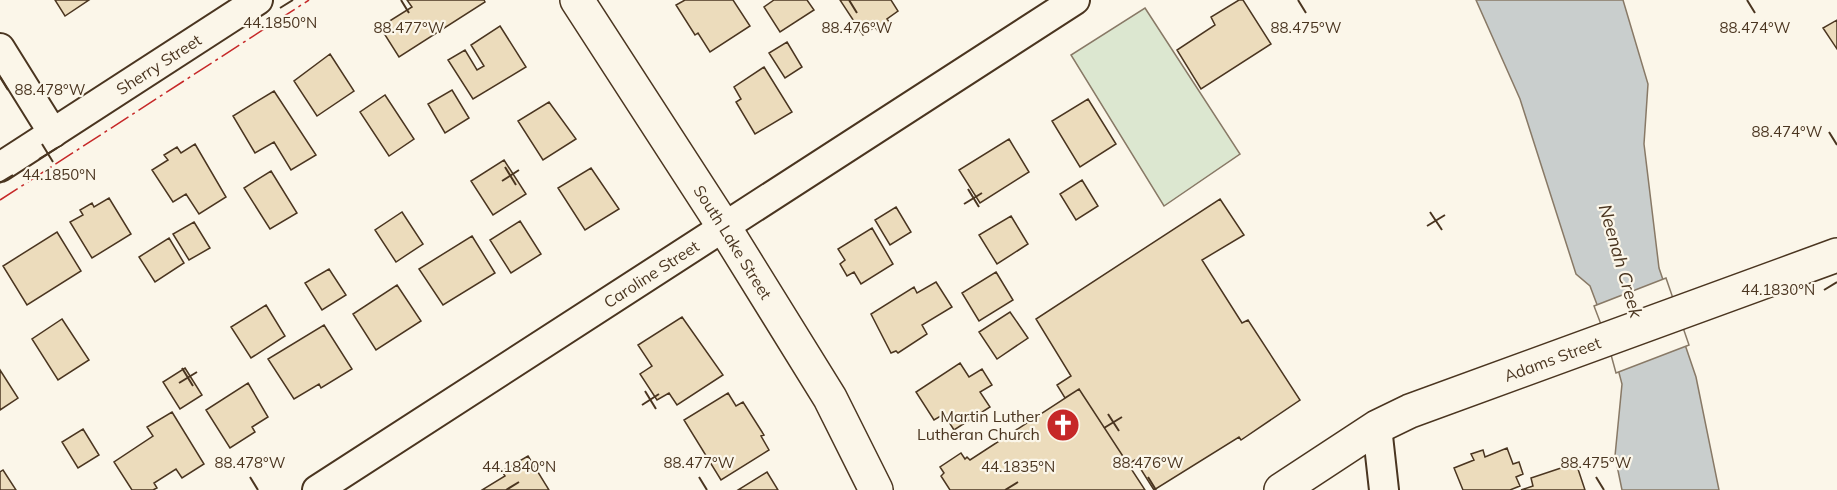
<svg xmlns="http://www.w3.org/2000/svg" width="1837" height="490" viewBox="0 0 1837 490" font-family="Mulish,sans-serif">
<rect width="100%" height="100%" fill="#fbf6e9"/>
<path fill="#dce7d0" stroke="#887966" stroke-width="1.5" d="M1145,8l95,146 -76,52 -93,-151z"/>
<path fill="#c9cecd" stroke="#887966" stroke-width="1.5" d="M1476,0h147l25,84 -4,60 15,124 37,109 23,113h-97l-7,-34 7,-72 -12,-45 -20,-53 -14,-12 -56,-175z"/>
<path fill="#fbf6e9" stroke="#887966" stroke-width="1.5" d="M1666,278l23,67 -73,28 -9,-33 -13,-34z"/>
<path fill="#ecdcbc" stroke="#4a3520" stroke-width="1.5" d="M55,0h34l-24,16z
M407,0h77l1,2 -86,55 -19,-30 32,-20z
M685,0h48l17,26 -40,26 -12,-19 -3,2 -19,-30z
M774,0h33l7,10 -34,22 -16,-25z
M840,0h51l7,11 -11,8 3,4 -12,8 -3,-4 -12,8z
M1239,0h4l28,44 -70,45 -24,-39 38,-25 -4,-8z
M1837,20v29l-14,-21z
M500,26l26,41 -53,32 -25,-39 17,-10 12,20 7,-4 -13,-21z
M787,42l15,25 -17,11 -16,-25z
M330,54l24,37 -37,25 -23,-35z
M764,67l28,45 -37,22 -19,-32 5,-3 -7,-12z
M452,90l17,28 -24,15 -17,-29z
M274,91l42,64 -25,15 -17,-28 -19,11 -22,-37z
M385,95l29,44 -25,17 -29,-44z
M1088,99l28,45 -36,23 -28,-46z
M549,102l27,37 -33,21 -25,-39z
M1009,139l20,33 -49,31 -21,-33z
M195,144l31,53 -27,17 -13,-20 -13,8 -21,-32 16,-10 -4,-5 13,-8 4,6z
M504,160l22,34 -33,21 -22,-34z
M591,168l28,41 -34,21 -27,-42z
M271,171l26,42 -27,16 -26,-41z
M1082,180l16,26 -22,14 -16,-26z
M109,198l22,36 -39,24 -22,-36 13,-7 -3,-5 12,-7 2,4z
M1220,199l24,36 -42,25 40,63 6,-3 52,80 -59,40 -2,-3 -85,53 -19,-30 -7,4 -49,-75 -14,9 -8,-13 14,-9 -35,-57z
M896,207l15,25 -21,13 -15,-25z
M402,212l21,32 -27,18 -21,-32z
M1011,216l17,28 -31,20 -18,-29z
M520,221l21,33 -30,19 -21,-33z
M194,222l16,26 -21,12 -16,-26z
M872,228l21,36 -32,20 -7,-12 -7,4 -7,-12 5,-4 -7,-11z
M57,232l24,39 -54,34 -24,-39z
M472,236l23,37 -52,32 -24,-36z
M169,238l15,25 -29,19 -16,-25z
M329,269l17,26 -24,15 -17,-27z
M996,272l17,28 -34,21 -17,-28z
M936,282l16,25 -30,18 5,9 -29,19 -2,-2 -5,2 -20,-39 43,-27 3,6z
M397,285l24,36 -45,29 -23,-36z
M266,305l19,31 -34,22 -20,-31z
M1010,312l18,26 -31,21 -18,-27z
M682,317l41,58 -46,30 -8,-12 -12,7 -17,-26 12,-8 -14,-21z
M62,319l27,41 -31,20 -26,-41z
M324,325l28,44 -31,19 -2,-4 -25,15 -26,-40z
M960,363l9,14 13,-8 10,16 -12,7 10,15 -36,23 -10,-16 -10,6 -18,-28z
M185,368l17,27 -22,14 -17,-27z
M0,370l18,28 -18,12z
M248,383l20,34 -16,10 3,5 -25,16 -24,-38z
M1079,389l66,101h-195l-9,-14 3,-3 -4,-6 21,-14 4,6 2,-2 3,3z
M728,393l8,13 7,-4 21,33 -3,1 8,14 -48,30 -37,-60z
M172,412l32,52 -22,14 -6,-9 -22,14 3,5 -4,2h-21l-18,-28 39,-26 -6,-9z
M83,429l16,26 -21,13 -16,-26z
M1507,448l6,16 6,-2 4,12 -7,3 4,9 -10,4h-47l-9,-22 20,-8 -3,-6 12,-4 2,7z
M528,456l21,34h-67l23,-14 -3,-5z
M1576,463l9,27h-64l12,-4 -2,-8z
M3,470l13,20h-16v-18z
M767,472l11,18h-40z"/>
<g fill="none" stroke-linecap="round" stroke-linejoin="round">
<defs>
<g id="minor">
<path d="M0,48l53,85"/>
<path id="s1" d="M0,167l258,-167"/>
<path d="M1377,427l7,63"/>
<path id="s2" d="M317,490l758,-490"/>
</g>
<g id="tertiary">
<path id="s3" d="M577,0l147,227 106,171 46,92"/>
<path id="s4" d="M1281,490l96,-63 33,-16 427,-156"/>
</g>
</defs>
<use href="#minor" stroke="#4a3520" stroke-width="32"/>
<use href="#tertiary" stroke="#4a3520" stroke-width="36"/>
<use href="#minor" stroke="#fbf6e9" stroke-width="28"/>
<use href="#tertiary" stroke="#fbf6e9" stroke-width="33"/>
<path stroke="#c62828" stroke-width="1.5" stroke-dasharray="21 4.5 3 4.5" stroke-linecap="butt" d="M0,200l309,-200"/>
</g>
<path fill="none" stroke="#4a3520" stroke-width="2" d="M401,0l8,13M849,0l8,13M1298,0l8,13M1747,0l8,13M280,8l13,-8M0,77l8,13M1829,132l8,13M42,144l11,18M39,159l18,-11M505,167l11,18M502,181l17,-11M0,183l13,-8M968,189l11,18M964,204l18,-11M1430,212l12,18M1427,226l18,-11M1824,290l13,-8M182,368l11,18M179,383l18,-11M645,391l11,18M642,405l17,-11M1108,414l11,17M1104,428l18,-11M250,477l8,13M699,477l8,13M1148,477l8,13M1596,477l8,13M506,490l13,-8M1005,490l13,-8"/>
<defs>
<symbol id="church-disc" viewBox="-11 -11 22 22"><circle r="9.5" fill="#c62828" stroke="#fbf6e9"/><path d="M-1.2-6h2.4v3.5h3.3v2.4h-3.3V6h-2.4V-.1h-3.3v-2.4h3.3Z" fill="#fff"/></symbol>
</defs>
<g fill-rule="evenodd">
<use href="#church-disc" x="1044" y="406" width="38" height="38"/>
</g>
<g text-anchor="middle" dominant-baseline="central" stroke-width="4.5" stroke-linejoin="round" paint-order="stroke">
<g font-size="16" fill="#4a3520" stroke="#fbf6e9">
<text stroke="none"><textPath href="#s1" startOffset="189">Sherry Street</textPath></text>
<text stroke="none"><textPath href="#s3" startOffset="288">South Lake Street</textPath></text>
<text stroke="none"><textPath href="#s2" startOffset="398">Caroline Street</textPath></text>
<text stroke="none"><textPath href="#s4" startOffset="303">Adams Street</textPath></text>
</g>
<g font-size="16" fill="#4a3520" stroke="#fbf6e9" text-anchor="end">
<text x="1040" y="416">Martin Luther<tspan x="1040" dy="18">Lutheran Church</tspan></text>
</g>
<g font-size="18" font-style="italic" fill="#4a3520" stroke="#fbf6e9">
<text transform="translate(1621 261) rotate(74)">Neenah Creek</text>
</g>
</g>
<g font-size="15" text-anchor="middle" fill="#4a3520" stroke="#fbf6e9" stroke-width="4.5" stroke-linejoin="round" paint-order="stroke">
<text x="280" y="28">44.1850°N</text>
<text x="409" y="33">88.477°W</text>
<text x="857" y="33">88.476°W</text>
<text x="1306" y="33">88.475°W</text>
<text x="1755" y="33">88.474°W</text>
<text x="50" y="95">88.478°W</text>
<text x="1787" y="137">88.474°W</text>
<text x="59" y="180">44.1850°N</text>
<text x="1778" y="295">44.1830°N</text>
<text x="250" y="468">88.478°W</text>
<text x="699" y="468">88.477°W</text>
<text x="1148" y="468">88.476°W</text>
<text x="1596" y="468">88.475°W</text>
<text x="519" y="472">44.1840°N</text>
<text x="1018" y="472">44.1835°N</text>
</g>
</svg>
